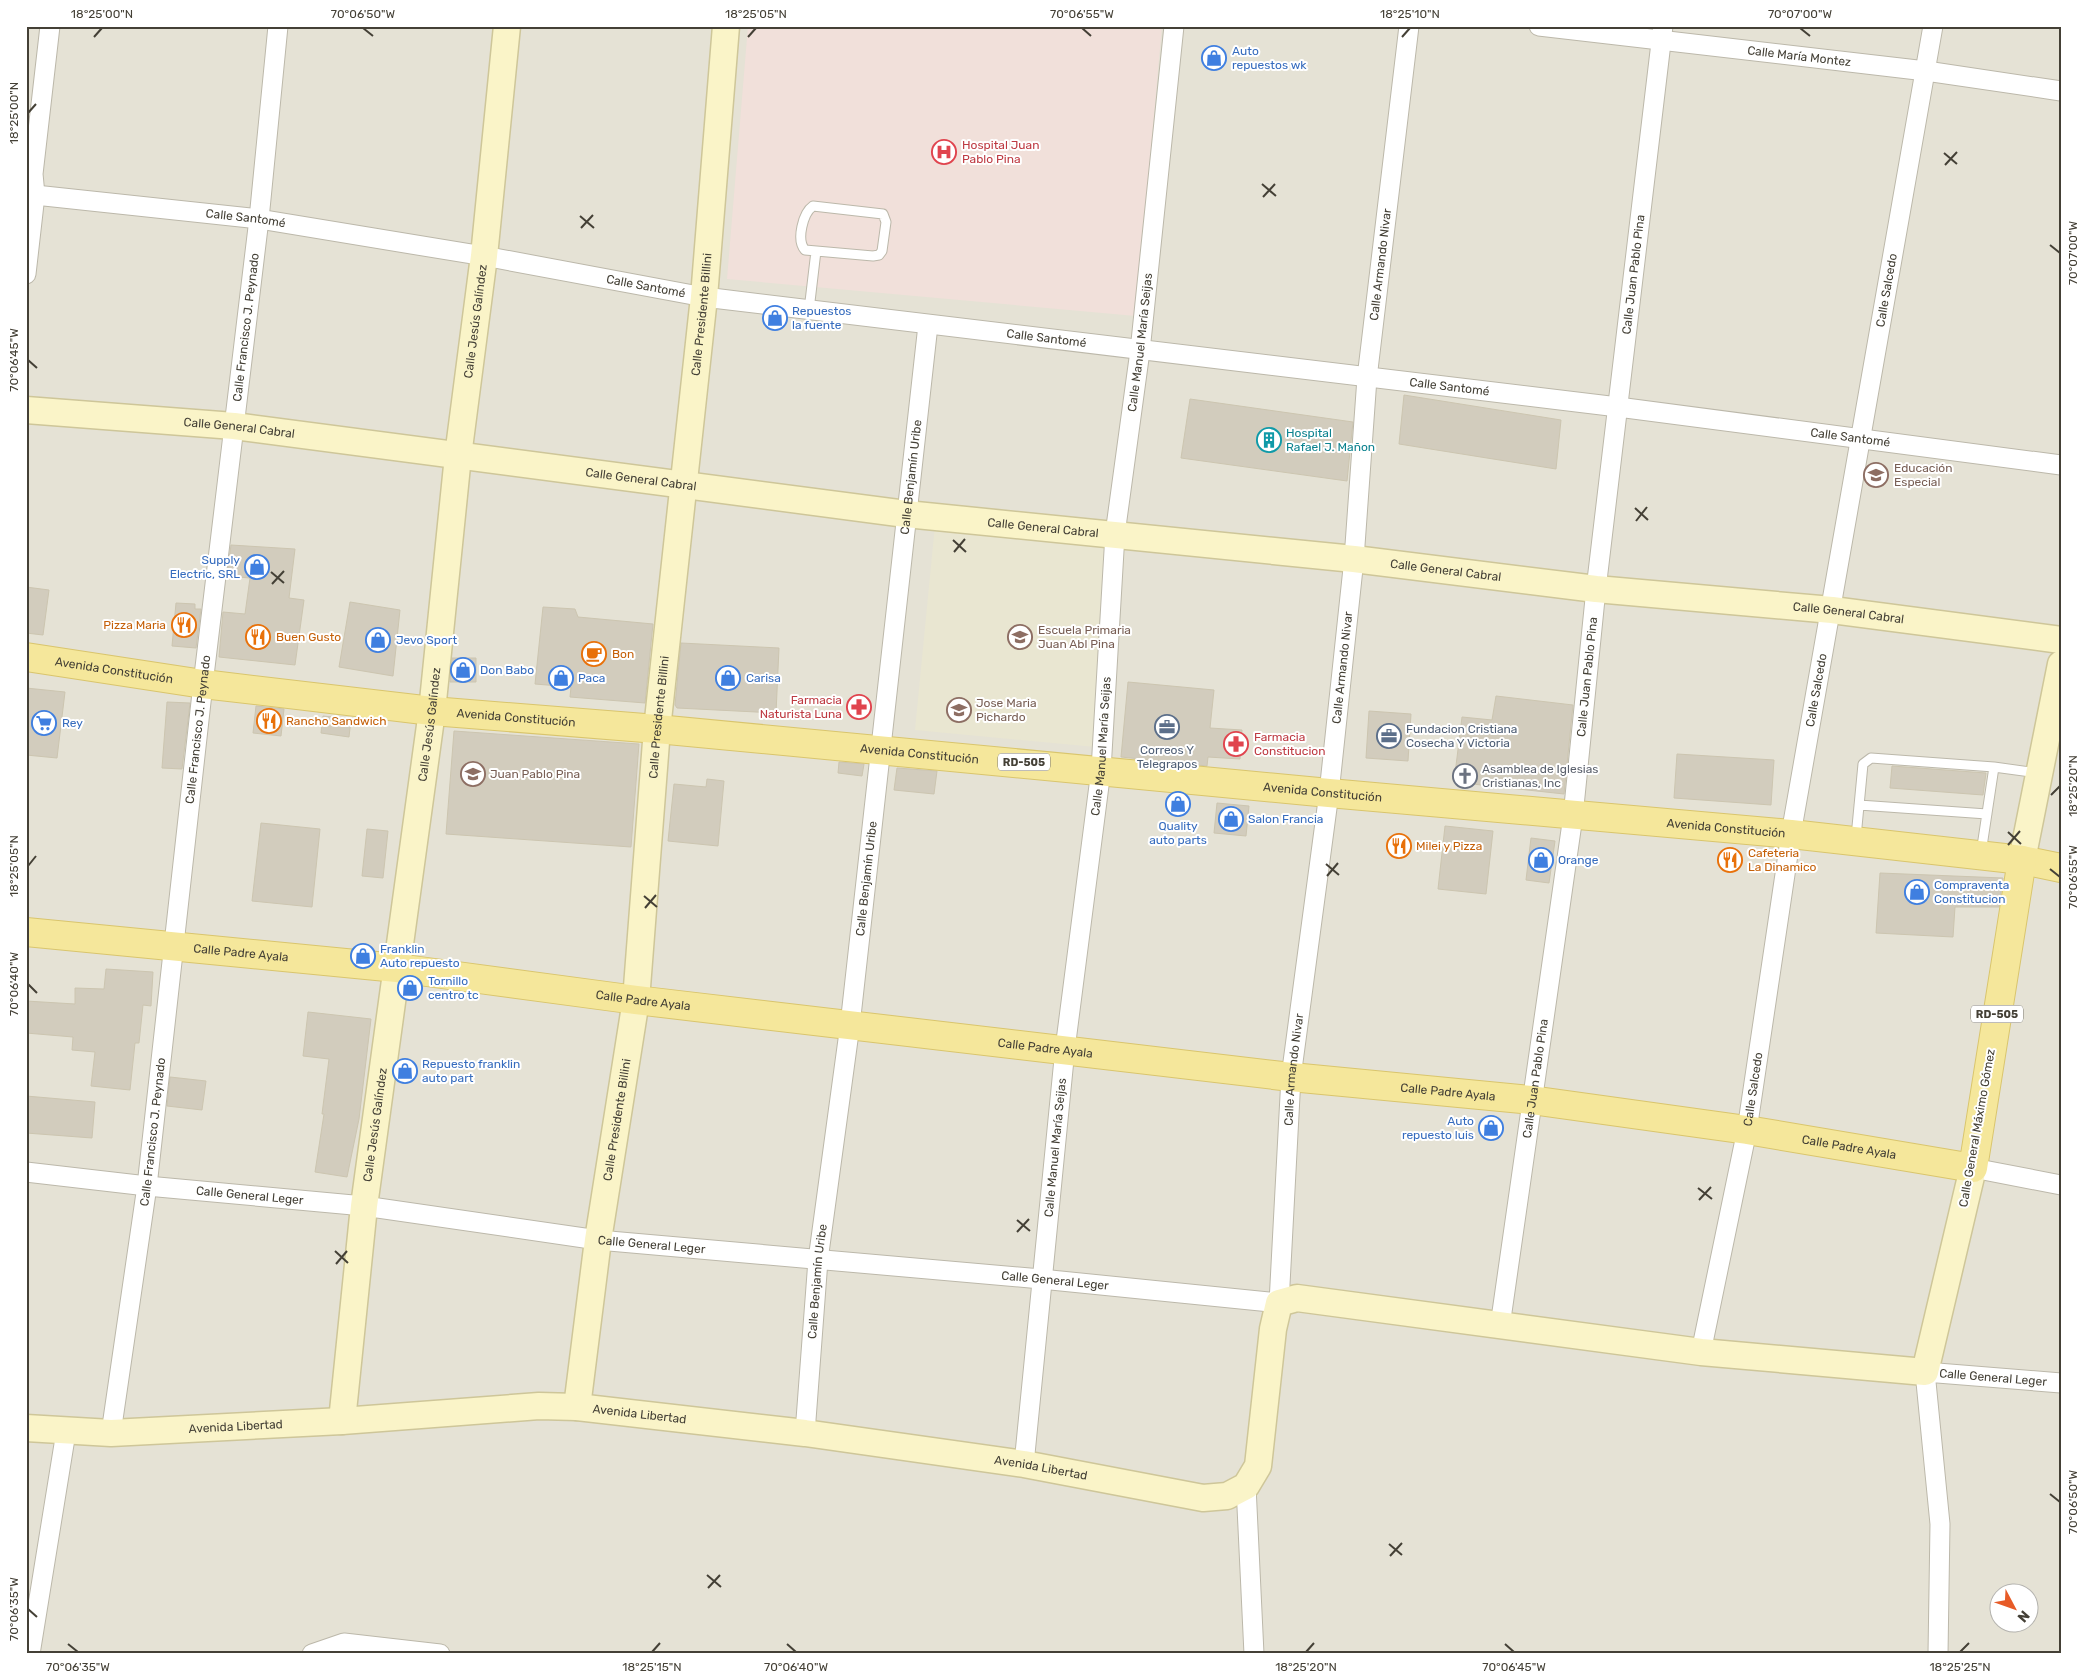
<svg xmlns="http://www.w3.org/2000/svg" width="2087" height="1680" viewBox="0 0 2087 1680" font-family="Rubik,sans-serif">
<rect width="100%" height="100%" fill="#f1efe6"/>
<path fill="#e5e2d5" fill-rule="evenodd" d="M26,26h2035v1628h-2035zM2000,1592h30v30h-30z"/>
<path fill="#e9e6d1" d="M935,525l191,18 -20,205 -191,-18z"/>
<path fill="#f1e0da" d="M748,26h414l-26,290 -409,-37z"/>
<path fill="#d2ccbd" stroke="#ccc5b0" d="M1404,395l157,25 -5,49 -157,-25z
M1190,399l163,23 -6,59 -166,-23z
M231,545l64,4 -6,49 15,2 -9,65 -76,-8 4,-45 22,2 5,-36 -23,-2z
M26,587l23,3 -6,45 -17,-2z
M350,602l50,8 -7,66 -54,-9z
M176,603l19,1v5h6l-5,39 -24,-2z
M543,607l32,2 3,8 75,7 -8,79 -75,-6 1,-10 -36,-3z
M681,643l98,5 -3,65 -99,-5 -2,-3z
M452,658h24v24h-26z
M1128,682l86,8 -4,38 32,2 -2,29 -32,-2 -1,9 -86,-9z
M26,688l39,4 -8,66 -31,-3z
M1496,696l77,9 -9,89 -110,-12 8,-65 30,3z
M167,702l23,1 -8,66 -20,-1z
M256,706l28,3 -3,27 -28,-3z
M1369,711l42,3 -3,47 -42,-3z
M323,716l28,3 -2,18 -28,-4z
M454,731l185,13 -8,103 -185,-13z
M1677,754l97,6 -3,45 -97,-7z
M839,762l25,2 -2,12 -24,-3z
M1892,766l94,7 -3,22 -93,-7z
M897,768l40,3 -3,23 -40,-4z
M707,779l17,2 -6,65 -50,-5 6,-57 32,3z
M1217,803l32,3 -3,30 -32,-3z
M261,823l59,6 -8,78 -60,-6z
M1445,826l48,5 -7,63 -48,-5z
M367,829l21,2 -5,47 -21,-2z
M1531,838l24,3 -6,42 -23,-3z
M1880,873l123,5 -4,29h-44l-2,30 -77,-4z
M106,969l47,3 -2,34 -8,-1 -4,38h-4l-5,47 -39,-4 4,-34 -23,-2 1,-13 -47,-4v-32l49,3v-16l29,1z
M308,1012l63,7 -12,100 -12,58 -32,-5 9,-58h-2l7,-55 -26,-3z
M170,1077l36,4 -4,29 -35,-4z
M26,1096l69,6 -3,36 -66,-5z"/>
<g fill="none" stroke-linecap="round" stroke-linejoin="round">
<defs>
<path id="lane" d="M813,206l70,8 3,8 -4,29 -3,4 -6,1 -68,-6c-9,-10 -2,-37 8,-44z
M809,310l7,-59
M1994,767l44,6
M1859,805l128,9
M1856,837l7,-73 8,-6 123,9 -13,86"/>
<g id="street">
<path id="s1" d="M1539,26l387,45 135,20"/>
<path id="s2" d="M35,195l224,24 225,37 220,41 914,110 443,58"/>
<path d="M26,274l9,-79 -2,-21 17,-148"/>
<path d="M1973,1168l88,17"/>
<path id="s3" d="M26,1172l121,14 217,20 234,34 443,39 238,24 12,-226 38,-284 25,-234 13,-181 42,-352"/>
<path id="s4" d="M1500,1326l73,-510 23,-227 67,-563"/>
<path id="s5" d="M1701,1352l46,-222 44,-296 142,-808"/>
<path id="s6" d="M111,1433l36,-247 56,-502 56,-465 19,-193"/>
<path id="s7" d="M805,1433l13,-173 32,-235 78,-700"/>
<path id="s8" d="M1024,1464l41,-415 36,-279 14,-236 25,-183 34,-325"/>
<path d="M1246,1486l8,168"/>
<path d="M30,1654l36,-222"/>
<path d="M312,1654l32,-11 96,11"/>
<path id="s9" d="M1938,1654l2,-130 -15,-152 136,11"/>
</g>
<g id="secondary">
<path id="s10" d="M26,410l208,16 672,88 448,45 242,30 236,21 229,30"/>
<path d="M2022,860l39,-196"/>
<path id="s11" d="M577,1407l21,-167 38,-240 21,-271 47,-432 22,-271"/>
<path id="s12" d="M342,1421l22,-215 68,-495 26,-255 26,-200 23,-230"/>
<path id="s13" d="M26,1428l85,5 231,-12 197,-15 38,1 228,26 219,31 179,34 24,-2 19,-10 12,-20 15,-137 6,-26 18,-5 404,54 224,20 48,-204"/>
</g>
<g id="primary">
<path id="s14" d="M26,657l177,27 229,27 225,18 672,64 462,41 231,26 39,8"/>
<path id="s15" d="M26,932l371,36 239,32 655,77 240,23 216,30 226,38 49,-308"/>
</g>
</defs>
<use href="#lane" stroke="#bcb8aa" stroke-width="11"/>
<use href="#street" stroke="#bcb8aa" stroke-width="21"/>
<use href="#secondary" stroke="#cec699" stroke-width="29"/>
<use href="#primary" stroke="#d9c56d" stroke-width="30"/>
<use href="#lane" stroke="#fff" stroke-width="9"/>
<use href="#street" stroke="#fff" stroke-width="19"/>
<use href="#secondary" stroke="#faf4c8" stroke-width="26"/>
<use href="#primary" stroke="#f5e79b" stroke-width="28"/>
</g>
<path fill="none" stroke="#444036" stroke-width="2" d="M363,28l10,8M1082,28l9,8M1800,28l10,8M94,37l8,-9M748,37l8,-9M1402,37l8,-9M28,113l8,-9M1944,153l13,11M1945,165l12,-13M1262,184l14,12M1263,197l12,-13M580,216l14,12M581,228l12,-13M2050,245l10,8M28,360l9,8M1635,508l13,12M1636,521l11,-14M953,540l13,12M954,552l11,-13M271,572l13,11M272,584l12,-13M2051,795l9,-9M2008,832l13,12M2008,845l12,-14M1326,864l13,11M28,866l8,-10M2050,869l10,8M1327,876l11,-13M644,896l13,11M645,908l11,-13M28,984l9,9M1698,1188l14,11M1699,1200l12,-13M1017,1220l13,11M1017,1232l12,-13M335,1251l13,12M336,1264l11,-13M2050,1494l10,8M1389,1544l13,11M1390,1556l12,-13M707,1575l14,12M708,1588l12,-13M28,1609l9,8M68,1644l10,8M787,1644l9,8M1505,1644l9,8M652,1652l8,-9M1306,1652l8,-9M1960,1652l9,-9"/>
<defs>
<symbol id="shop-ring" viewBox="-11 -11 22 22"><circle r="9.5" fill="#fff" stroke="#3f7fe0" stroke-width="1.5"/><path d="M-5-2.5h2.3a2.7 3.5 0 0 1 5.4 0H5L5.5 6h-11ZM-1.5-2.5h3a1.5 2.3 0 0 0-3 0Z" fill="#3f7fe0"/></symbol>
<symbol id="hospital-ring" viewBox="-11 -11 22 22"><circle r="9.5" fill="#fff" stroke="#e0444e" stroke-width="1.5"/><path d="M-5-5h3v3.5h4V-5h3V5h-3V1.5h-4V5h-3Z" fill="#e0444e"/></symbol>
<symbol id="building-ring" viewBox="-11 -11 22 22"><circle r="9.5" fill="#fff" stroke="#0f9aa8" stroke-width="1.5"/><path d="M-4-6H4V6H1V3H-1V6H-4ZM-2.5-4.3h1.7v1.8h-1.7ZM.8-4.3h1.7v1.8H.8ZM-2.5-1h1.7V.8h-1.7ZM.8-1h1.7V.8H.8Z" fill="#0f9aa8"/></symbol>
<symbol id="school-ring" viewBox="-11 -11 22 22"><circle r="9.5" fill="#fff" stroke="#8d6e63" stroke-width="1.5"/><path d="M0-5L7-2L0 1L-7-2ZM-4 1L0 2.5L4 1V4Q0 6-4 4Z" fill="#8d6e63"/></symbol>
<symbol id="restaurant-ring" viewBox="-11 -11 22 22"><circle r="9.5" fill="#fff" stroke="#e8710a" stroke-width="1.5"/><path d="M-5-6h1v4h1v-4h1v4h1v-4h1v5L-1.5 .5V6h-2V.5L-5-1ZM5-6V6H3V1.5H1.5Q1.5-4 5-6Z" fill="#e8710a"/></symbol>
<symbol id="cafe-ring" viewBox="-11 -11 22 22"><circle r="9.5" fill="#fff" stroke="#e8710a" stroke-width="1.5"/><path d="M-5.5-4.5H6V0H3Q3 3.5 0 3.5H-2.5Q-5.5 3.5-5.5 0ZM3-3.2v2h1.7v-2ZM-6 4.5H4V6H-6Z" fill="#e8710a"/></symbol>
<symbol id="pharmacy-ring" viewBox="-11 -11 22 22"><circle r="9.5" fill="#fff" stroke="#e0444e" stroke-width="1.5"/><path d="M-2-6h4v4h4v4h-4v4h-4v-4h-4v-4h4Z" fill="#e0444e"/></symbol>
<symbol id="supermarket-ring" viewBox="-11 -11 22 22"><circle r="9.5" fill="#fff" stroke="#3f7fe0" stroke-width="1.5"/><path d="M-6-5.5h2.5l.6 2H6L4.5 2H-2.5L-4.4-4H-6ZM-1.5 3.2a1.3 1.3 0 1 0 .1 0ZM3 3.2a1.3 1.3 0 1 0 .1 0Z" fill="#3f7fe0"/></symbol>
<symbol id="office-ring" viewBox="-11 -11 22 22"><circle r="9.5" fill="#fff" stroke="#5c6f8a" stroke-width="1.5"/><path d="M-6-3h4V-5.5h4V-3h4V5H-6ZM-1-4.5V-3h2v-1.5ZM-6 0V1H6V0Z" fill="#5c6f8a"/></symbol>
<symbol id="church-ring" viewBox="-11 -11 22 22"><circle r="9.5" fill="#fff" stroke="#6b7280" stroke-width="1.5"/><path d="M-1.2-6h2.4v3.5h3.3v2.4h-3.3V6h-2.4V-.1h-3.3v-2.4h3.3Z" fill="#6b7280"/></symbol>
</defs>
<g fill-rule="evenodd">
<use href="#shop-ring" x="1200" y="44" width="28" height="28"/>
<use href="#hospital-ring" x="930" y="138" width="28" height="28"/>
<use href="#shop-ring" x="761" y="304" width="28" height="28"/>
<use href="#building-ring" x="1255" y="426" width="28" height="28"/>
<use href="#school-ring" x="1862" y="461" width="28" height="28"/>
<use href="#shop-ring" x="243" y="553" width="28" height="28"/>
<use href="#restaurant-ring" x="170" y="611" width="28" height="28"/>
<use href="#restaurant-ring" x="244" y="623" width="28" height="28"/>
<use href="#school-ring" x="1006" y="623" width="28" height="28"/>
<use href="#shop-ring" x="364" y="626" width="28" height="28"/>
<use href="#cafe-ring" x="580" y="640" width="28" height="28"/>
<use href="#shop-ring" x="449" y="656" width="28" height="28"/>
<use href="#shop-ring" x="547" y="664" width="28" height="28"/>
<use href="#shop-ring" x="714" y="664" width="28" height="28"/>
<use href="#pharmacy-ring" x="845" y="693" width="28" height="28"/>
<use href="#school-ring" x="945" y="696" width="28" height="28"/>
<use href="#restaurant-ring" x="255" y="707" width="28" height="28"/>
<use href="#supermarket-ring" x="30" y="709" width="28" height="28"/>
<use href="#office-ring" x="1153" y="713" width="28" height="28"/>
<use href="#office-ring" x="1375" y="722" width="28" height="28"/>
<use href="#pharmacy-ring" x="1222" y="730" width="28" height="28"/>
<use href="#school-ring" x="459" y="760" width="28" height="28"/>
<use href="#church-ring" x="1451" y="762" width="28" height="28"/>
<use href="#shop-ring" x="1164" y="790" width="28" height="28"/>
<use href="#shop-ring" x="1217" y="805" width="28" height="28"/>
<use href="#restaurant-ring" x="1385" y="832" width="28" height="28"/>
<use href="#shop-ring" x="1527" y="846" width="28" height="28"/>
<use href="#restaurant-ring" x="1716" y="846" width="28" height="28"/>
<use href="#shop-ring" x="1903" y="878" width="28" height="28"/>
<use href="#shop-ring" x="349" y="942" width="28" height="28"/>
<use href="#shop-ring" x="396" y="974" width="28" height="28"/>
<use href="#shop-ring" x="391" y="1057" width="28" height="28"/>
<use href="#shop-ring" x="1477" y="1114" width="28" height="28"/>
</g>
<g text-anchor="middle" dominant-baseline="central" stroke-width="4" stroke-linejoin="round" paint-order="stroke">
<g fill="#fff" stroke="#7c7972" stroke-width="1">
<rect x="998" y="753.5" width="52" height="17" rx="4"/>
<rect x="1971" y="1005.5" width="52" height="17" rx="4"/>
</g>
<g font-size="11" font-weight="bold" fill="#444036">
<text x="1024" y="762">RD-505</text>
<text x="1997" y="1014">RD-505</text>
</g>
<g font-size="12" fill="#366cbe" stroke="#fff" text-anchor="start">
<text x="1232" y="51">Auto<tspan x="1232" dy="14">repuestos wk</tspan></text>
<text x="792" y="311">Repuestos<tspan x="792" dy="14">la fuente</tspan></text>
<text x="240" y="560" text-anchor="end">Supply<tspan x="240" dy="14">Electric, SRL</tspan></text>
<text x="396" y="640">Jevo Sport</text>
<text x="480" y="670">Don Babo</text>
<text x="578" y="678">Paca</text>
<text x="746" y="678">Carisa</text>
<text x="62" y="723">Rey</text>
<text x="1248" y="819">Salon Francia</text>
<text x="1178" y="826" text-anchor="middle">Quality<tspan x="1178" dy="14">auto parts</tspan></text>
<text x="1558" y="860">Orange</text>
<text x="1934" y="885">Compraventa<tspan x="1934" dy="14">Constitucion</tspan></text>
<text x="380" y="949">Franklin<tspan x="380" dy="14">Auto repuesto</tspan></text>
<text x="428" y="981">Tornillo<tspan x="428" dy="14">centro tc</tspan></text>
<text x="422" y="1064">Repuesto franklin<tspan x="422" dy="14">auto part</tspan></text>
<text x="1474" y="1121" text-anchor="end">Auto<tspan x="1474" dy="14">repuesto luis</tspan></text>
</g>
<g font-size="12" fill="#444036" stroke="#fff">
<text stroke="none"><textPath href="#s1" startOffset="262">Calle María Montez</textPath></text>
<text stroke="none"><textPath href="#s2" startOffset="212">Calle Santomé</textPath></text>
<text stroke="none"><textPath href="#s3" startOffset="2304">Calle Armando Nivar</textPath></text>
<text stroke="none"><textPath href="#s4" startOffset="1060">Calle Juan Pablo Pina</textPath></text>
<text stroke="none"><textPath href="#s2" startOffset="618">Calle Santomé</textPath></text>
<text stroke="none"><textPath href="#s5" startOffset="1078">Calle Salcedo</textPath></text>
<text stroke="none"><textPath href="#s11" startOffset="1100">Calle Presidente Billini</textPath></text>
<text stroke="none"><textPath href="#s12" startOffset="1108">Calle Jesús Galíndez</textPath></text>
<text stroke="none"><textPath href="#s6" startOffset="1114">Calle Francisco J. Peynado</textPath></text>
<text stroke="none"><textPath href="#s2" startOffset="1022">Calle Santomé</textPath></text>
<text stroke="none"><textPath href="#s8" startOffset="1128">Calle Manuel María Seijas</textPath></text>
<text stroke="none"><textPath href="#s2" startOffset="1428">Calle Santomé</textPath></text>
<text stroke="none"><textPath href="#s10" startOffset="214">Calle General Cabral</textPath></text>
<text stroke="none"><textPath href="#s2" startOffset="1832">Calle Santomé</textPath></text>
<text stroke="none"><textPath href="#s7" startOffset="962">Calle Benjamín Uribe</textPath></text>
<text stroke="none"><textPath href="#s10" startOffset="619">Calle General Cabral</textPath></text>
<text stroke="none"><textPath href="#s10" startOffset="1024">Calle General Cabral</textPath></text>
<text stroke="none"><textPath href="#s10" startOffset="1429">Calle General Cabral</textPath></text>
<text stroke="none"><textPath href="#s10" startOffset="1834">Calle General Cabral</textPath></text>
<text stroke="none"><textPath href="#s3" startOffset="1899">Calle Armando Nivar</textPath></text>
<text stroke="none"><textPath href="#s14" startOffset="89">Avenida Constitución</textPath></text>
<text stroke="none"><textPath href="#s4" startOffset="655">Calle Juan Pablo Pina</textPath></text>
<text stroke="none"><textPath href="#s5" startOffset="672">Calle Salcedo</textPath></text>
<text stroke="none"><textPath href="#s14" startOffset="494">Avenida Constitución</textPath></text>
<text stroke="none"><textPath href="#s11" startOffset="695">Calle Presidente Billini</textPath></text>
<text stroke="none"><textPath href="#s12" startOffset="702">Calle Jesús Galíndez</textPath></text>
<text stroke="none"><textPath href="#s6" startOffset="709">Calle Francisco J. Peynado</textPath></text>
<text stroke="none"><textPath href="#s8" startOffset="722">Calle Manuel María Seijas</textPath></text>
<text stroke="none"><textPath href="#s14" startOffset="899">Avenida Constitución</textPath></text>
<text stroke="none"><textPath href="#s14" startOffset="1304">Avenida Constitución</textPath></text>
<text stroke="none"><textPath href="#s14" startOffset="1709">Avenida Constitución</textPath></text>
<text stroke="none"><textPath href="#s7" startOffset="558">Calle Benjamín Uribe</textPath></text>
<text stroke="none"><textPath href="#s15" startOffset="216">Calle Padre Ayala</textPath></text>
<text stroke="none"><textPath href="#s15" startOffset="621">Calle Padre Ayala</textPath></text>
<text stroke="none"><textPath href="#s15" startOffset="1026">Calle Padre Ayala</textPath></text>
<text stroke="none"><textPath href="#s3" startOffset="1494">Calle Armando Nivar</textPath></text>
<text stroke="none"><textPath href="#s4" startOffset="250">Calle Juan Pablo Pina</textPath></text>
<text stroke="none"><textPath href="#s5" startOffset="268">Calle Salcedo</textPath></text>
<text stroke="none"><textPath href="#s15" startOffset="1431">Calle Padre Ayala</textPath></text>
<text stroke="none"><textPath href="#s11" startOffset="290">Calle Presidente Billini</textPath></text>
<text stroke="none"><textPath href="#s12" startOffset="298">Calle Jesús Galíndez</textPath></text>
<text transform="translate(1977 1128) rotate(-80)">Calle General Máximo Gómez</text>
<text stroke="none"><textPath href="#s6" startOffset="304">Calle Francisco J. Peynado</textPath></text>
<text stroke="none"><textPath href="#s8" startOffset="318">Calle Manuel María Seijas</textPath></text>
<text stroke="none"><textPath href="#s15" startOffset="1836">Calle Padre Ayala</textPath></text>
<text stroke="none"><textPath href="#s3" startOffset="225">Calle General Leger</textPath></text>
<text stroke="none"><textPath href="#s3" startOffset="630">Calle General Leger</textPath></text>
<text stroke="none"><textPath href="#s3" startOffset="1035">Calle General Leger</textPath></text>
<text stroke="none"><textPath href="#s7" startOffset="152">Calle Benjamín Uribe</textPath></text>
<text stroke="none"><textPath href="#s9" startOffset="351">Calle General Leger</textPath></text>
<text stroke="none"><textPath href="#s13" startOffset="615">Avenida Libertad</textPath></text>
<text stroke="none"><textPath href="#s13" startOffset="210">Avenida Libertad</textPath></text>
<text stroke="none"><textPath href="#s13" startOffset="1020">Avenida Libertad</textPath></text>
</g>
<g font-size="12" fill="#be3a42" stroke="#fff" text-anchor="start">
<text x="962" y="145">Hospital Juan<tspan x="962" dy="14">Pablo Pina</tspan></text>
<text x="842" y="700" text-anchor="end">Farmacia<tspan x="842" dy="14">Naturista Luna</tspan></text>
<text x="1254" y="737">Farmacia<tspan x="1254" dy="14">Constitucion</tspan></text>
</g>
<g font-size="12" fill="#0d838f" stroke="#fff" text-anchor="start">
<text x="1286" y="433">Hospital<tspan x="1286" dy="14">Rafael J. Mañon</tspan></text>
</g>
<g font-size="12" fill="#785e54" stroke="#fff" text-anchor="start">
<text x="1894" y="468">Educación<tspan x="1894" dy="14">Especial</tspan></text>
<text x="1038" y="630">Escuela Primaria<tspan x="1038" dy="14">Juan Abl Pina</tspan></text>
<text x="976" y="703">Jose Maria<tspan x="976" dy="14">Pichardo</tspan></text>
<text x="490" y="774">Juan Pablo Pina</text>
</g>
<g font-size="12" fill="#c56008" stroke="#fff" text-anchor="start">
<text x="166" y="625" text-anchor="end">Pizza Maria</text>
<text x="276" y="637">Buen Gusto</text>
<text x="612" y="654">Bon</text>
<text x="286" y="721">Rancho Sandwich</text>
<text x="1416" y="846">Milei y Pizza</text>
<text x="1748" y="853">Cafeteria<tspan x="1748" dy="14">La Dinamico</tspan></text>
</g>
<g font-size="12" fill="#4e5e75" stroke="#fff" text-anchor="start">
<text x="1406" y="729">Fundacion Cristiana<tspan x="1406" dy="14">Cosecha Y Victoria</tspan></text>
<text x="1167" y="750" text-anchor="middle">Correos Y<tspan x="1167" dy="14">Telegrapos</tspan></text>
</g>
<g font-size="12" fill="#5b616d" stroke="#fff" text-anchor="start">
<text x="1482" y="769">Asamblea de Iglesias<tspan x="1482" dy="14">Cristianas, Inc</tspan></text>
</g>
</g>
<rect width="2087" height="1680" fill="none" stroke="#ffffff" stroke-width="55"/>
<g transform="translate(2014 1608) rotate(131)"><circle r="24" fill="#ffffff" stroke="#b4b3af"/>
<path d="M0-4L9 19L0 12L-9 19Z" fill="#e75b27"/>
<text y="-8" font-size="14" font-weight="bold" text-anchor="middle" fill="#444036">N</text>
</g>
<rect x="28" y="28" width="2032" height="1624" fill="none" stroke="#444036" stroke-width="2"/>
<g font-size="12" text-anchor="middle" fill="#444036">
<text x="102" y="18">18°25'00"N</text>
<text x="363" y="18">70°06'50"W</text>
<text x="756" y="18">18°25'05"N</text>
<text x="1082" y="18">70°06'55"W</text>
<text x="1410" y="18">18°25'10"N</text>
<text x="1800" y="18">70°07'00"W</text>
<text transform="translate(14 113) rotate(-90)" y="4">18°25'00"N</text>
<text transform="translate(2073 253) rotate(-90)" y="4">70°07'00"W</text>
<text transform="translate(14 360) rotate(-90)" y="4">70°06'45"W</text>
<text transform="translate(2073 786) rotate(-90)" y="4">18°25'20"N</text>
<text transform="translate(14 866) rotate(-90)" y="4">18°25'05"N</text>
<text transform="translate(2073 877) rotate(-90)" y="4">70°06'55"W</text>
<text transform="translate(14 984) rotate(-90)" y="4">70°06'40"W</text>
<text transform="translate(2073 1502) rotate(-90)" y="4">70°06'50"W</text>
<text transform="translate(14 1609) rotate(-90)" y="4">70°06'35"W</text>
<text x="78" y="1671">70°06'35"W</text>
<text x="652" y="1671">18°25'15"N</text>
<text x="796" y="1671">70°06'40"W</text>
<text x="1306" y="1671">18°25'20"N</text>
<text x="1514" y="1671">70°06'45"W</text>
<text x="1960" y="1671">18°25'25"N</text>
</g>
</svg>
